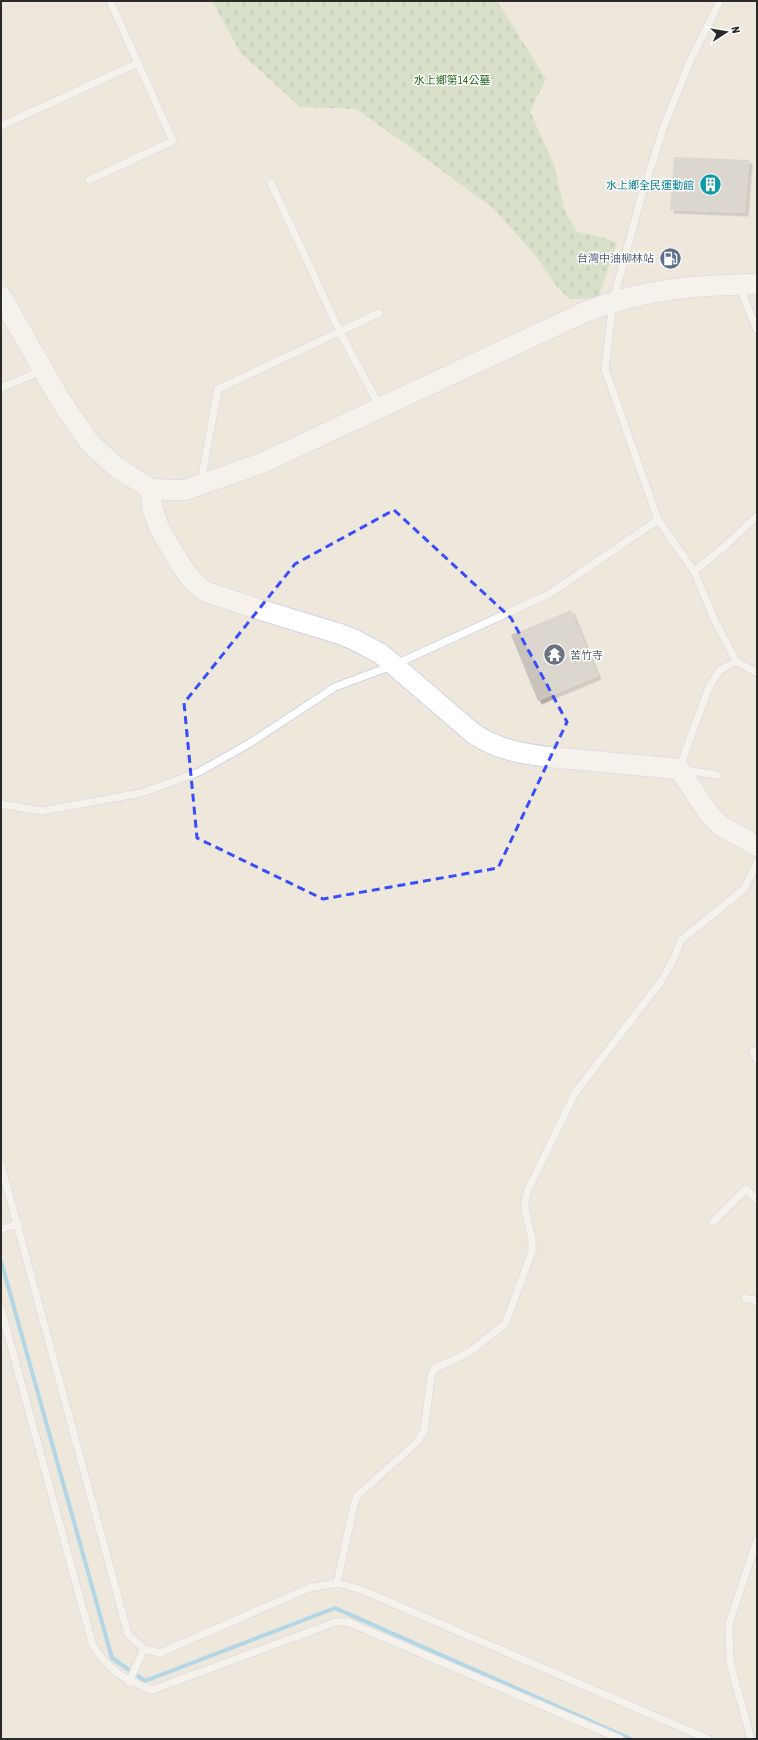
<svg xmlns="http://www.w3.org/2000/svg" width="758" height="1740" viewBox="0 0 758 1740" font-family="'Asap Condensed','Noto Sans TC',sans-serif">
<defs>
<pattern id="cemetery-stones" width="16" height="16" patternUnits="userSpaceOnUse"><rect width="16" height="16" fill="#c1d7b3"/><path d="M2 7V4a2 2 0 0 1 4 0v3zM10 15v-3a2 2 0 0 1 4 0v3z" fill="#a6b99a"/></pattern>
<filter id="shadow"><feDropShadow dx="3.5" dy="3.5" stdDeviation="0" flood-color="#0004"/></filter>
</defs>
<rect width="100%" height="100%" fill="#ede7dc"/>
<path fill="url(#cemetery-stones)" d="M212,1h285l49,78 -16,32 24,54 11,47 12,20 28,6 12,5 -19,55 -28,1 -13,-12 -21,-31 -43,-48 -97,-71 -40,-28 -56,-2 -60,-55z"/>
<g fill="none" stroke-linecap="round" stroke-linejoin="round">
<path stroke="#6dc2f1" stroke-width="4" d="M1,1261l111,397 33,23 190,-73 296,131"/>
</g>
<path fill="#c8c4bc" filter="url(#shadow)" d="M674,157l75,3 -4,53 -75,-3z
M571,610l27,66 -60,25 -27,-66z"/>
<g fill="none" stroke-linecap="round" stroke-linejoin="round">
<defs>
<path id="lane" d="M1,126l137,-63
M89,180l84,-39 -63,-140
M271,183l69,149 40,75
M739,286l18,44
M1,388l42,-18
M201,481l17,-92 161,-76
M757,516l-33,31 -30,24 20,48 22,42 21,12
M694,571l-36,-51 -53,-151 8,-68 27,-100 23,-72 26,-66 31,-62
M717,775l-38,-6 30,-82 11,-17 16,-9
M1,804l41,7 99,-18 58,-21 51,-29 85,-56 59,-22 155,-71 109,-74
M757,1050l-4,2 4,8
M1,1165l127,469 16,15 16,4 149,-65 28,-5 25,7 346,149
M713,1222l33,-33 11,11
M1,1229l17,-5
M745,1298l12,3
M1,1309l92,337c18,26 30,33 59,44l184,-68h12l272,117
M337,1583l17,-78 3,-9 59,-53 8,-12 7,-54 3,-8 34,-16 37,-29 27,-72v-13l-7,-30v-8l3,-11 47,-97 87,-113 13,-24 6,-16 63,-51 13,-26
M129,1682l15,-33
M751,1739l-21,-76 -1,-39 28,-84"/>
<path id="secondary" d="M1,296l58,102 30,44 27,25 35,22 18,1h16l77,-27 323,-151c58,-23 111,-27 172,-28
M151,489l1,18 7,21 22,37 10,14 13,12 54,18 82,25 15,6 26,14 93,80c34,22 69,22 108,26 33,3 65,6 97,9l30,45 12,12 36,20"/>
</defs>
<use href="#lane" stroke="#d1d3e4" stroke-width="9"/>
<use href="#secondary" stroke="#d1d3e4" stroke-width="22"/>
<use href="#lane" stroke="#fff" stroke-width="7"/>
<use href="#secondary" stroke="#fff" stroke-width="20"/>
</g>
<path d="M0 0H758V1740H0ZM394,510l117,108 56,104 -69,146 -175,31 -126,-61 -13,-135 111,-139z" fill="#ede7dc" fill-opacity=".55" fill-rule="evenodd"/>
<path fill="none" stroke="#394dfd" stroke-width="3" stroke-dasharray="8 5" stroke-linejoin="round" d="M394,510l117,108 56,104 -69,146 -175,31 -126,-61 -13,-135 111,-139z"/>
<defs>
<symbol id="building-disc" viewBox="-11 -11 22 22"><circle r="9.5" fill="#0f9aa8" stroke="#fff"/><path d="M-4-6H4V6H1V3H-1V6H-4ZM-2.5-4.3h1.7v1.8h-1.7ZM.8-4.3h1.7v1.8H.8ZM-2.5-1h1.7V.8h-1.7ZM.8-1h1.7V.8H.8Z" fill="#fff"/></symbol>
<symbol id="fuel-disc" viewBox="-11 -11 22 22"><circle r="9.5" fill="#5c6f8a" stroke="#fff"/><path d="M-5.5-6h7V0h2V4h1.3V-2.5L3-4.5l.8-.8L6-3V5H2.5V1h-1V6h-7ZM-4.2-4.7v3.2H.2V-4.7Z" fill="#fff"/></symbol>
<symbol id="temple-disc" viewBox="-11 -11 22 22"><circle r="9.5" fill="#6b7280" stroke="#fff"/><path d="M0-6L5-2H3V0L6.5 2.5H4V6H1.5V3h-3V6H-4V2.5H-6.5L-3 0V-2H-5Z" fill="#fff"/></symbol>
</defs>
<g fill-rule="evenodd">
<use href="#building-disc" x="698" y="172" width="25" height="25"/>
<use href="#fuel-disc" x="658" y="246" width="25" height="25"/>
<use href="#temple-disc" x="542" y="642" width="25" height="25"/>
</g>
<g text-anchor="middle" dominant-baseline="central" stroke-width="3" stroke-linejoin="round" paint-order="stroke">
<g font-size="11" fill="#236919" stroke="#fff">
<text x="452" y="80">水上鄉第14公墓</text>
</g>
<g font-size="11" fill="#0d838f" stroke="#fff" text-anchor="end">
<text x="694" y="185">水上鄉全民運動館</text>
</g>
<g font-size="11" fill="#4e5e75" stroke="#fff" text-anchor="end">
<text x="654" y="258">台灣中油柳林站</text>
</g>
<g font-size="11" fill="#5b616d" stroke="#fff" text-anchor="start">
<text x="570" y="655">苦竹寺</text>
</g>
</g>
<rect width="758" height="1740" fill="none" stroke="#2a2a2a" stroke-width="4"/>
<g transform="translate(726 32) rotate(78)" stroke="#ffffff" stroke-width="3" paint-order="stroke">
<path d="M0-3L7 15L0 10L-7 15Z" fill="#2a2a2a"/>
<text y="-6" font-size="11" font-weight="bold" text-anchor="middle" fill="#2a2a2a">N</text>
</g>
</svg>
